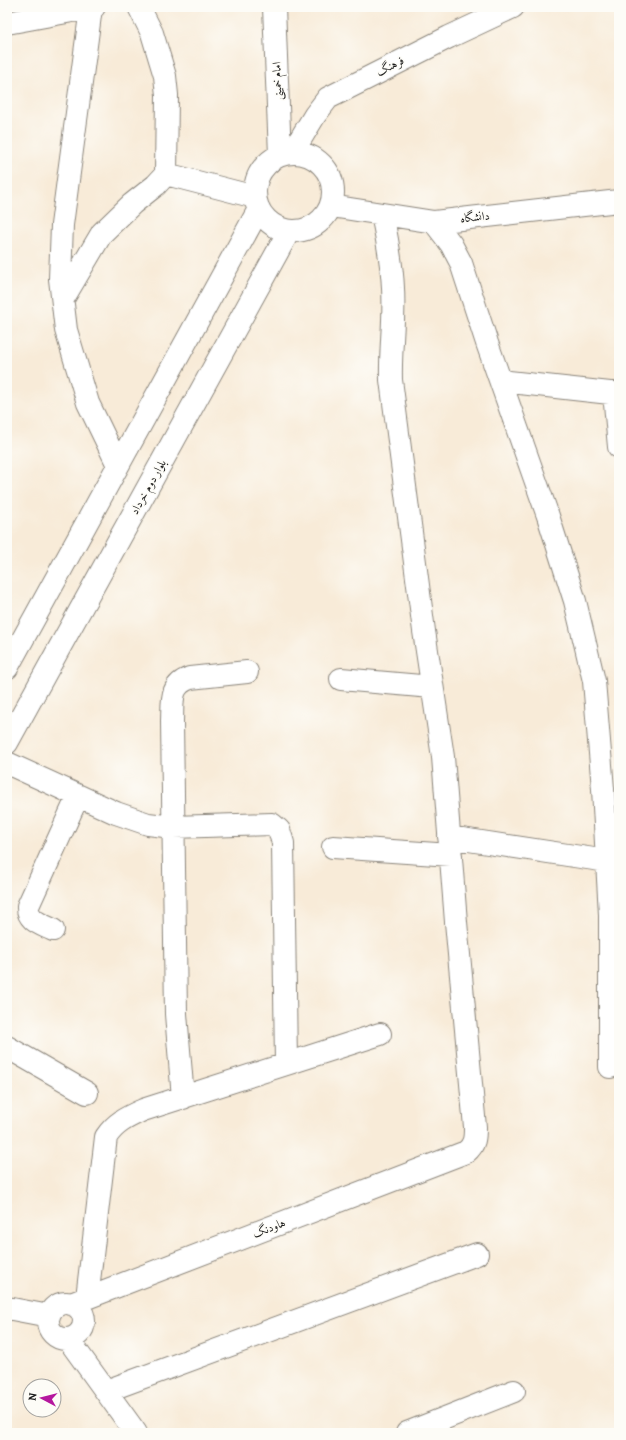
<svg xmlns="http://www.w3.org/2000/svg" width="626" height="1440" viewBox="0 0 626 1440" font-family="Alegreya,Amiri,serif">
<rect width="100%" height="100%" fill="#fdfcf7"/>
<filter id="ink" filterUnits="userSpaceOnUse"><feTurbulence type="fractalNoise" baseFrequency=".025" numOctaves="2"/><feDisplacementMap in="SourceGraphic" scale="8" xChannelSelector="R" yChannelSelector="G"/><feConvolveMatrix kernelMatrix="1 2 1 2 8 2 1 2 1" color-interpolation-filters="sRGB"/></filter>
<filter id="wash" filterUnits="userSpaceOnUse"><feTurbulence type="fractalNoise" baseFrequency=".012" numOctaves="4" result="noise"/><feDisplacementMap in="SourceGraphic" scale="16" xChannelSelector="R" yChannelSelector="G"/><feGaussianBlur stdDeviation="0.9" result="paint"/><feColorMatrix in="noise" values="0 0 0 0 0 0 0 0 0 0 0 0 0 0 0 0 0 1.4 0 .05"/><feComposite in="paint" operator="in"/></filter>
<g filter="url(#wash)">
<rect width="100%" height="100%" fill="#f8ebd8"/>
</g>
<g filter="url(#ink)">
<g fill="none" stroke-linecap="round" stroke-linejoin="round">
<defs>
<path id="minor" d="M274,7l6,148
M91,8l-29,217 -2,54 6,51 22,73 30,62
M7,23l87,-16
M292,153l23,-38 13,-17 121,-61 64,-30
M255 192a39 39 0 1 1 78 0a39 39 0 1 1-78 0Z
M166,174l89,23
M331,206l103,16 185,-21
M434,222l17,22 10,19 26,80 61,173 27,85 19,80 9,108 7,126v152
M63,299l39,-66 30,-29 24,-19 10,-11 1,-79 -2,-19 -13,-43 -13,-26
M501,381l118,13
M614,393l5,54
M7,668l252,-459
M341,679l91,8
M7,743l282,-512
M7,763l109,50 32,11 25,3 99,-3 7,6 4,13 3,221
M449,837l158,24
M333,847l118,8
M53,930c-12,-6 -26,-9 -25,-24l50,-110
M7,1047l80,46
M183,1098l-7,-84 -4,-293c1,-19 -3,-36 18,-43l57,-6
M87,1298l19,-161c10,-15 22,-20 37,-27l237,-76
M48 1321a18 18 0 1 1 36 0a18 18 0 1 1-36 0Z
M71,1304l395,-152c9,-7 9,-15 9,-25l-19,-205 -13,-165 -19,-126 -33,-251c-1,-31 4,-61 2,-92 -1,-25 -6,-50 -11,-74
M7,1308l42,8
M68,1339l68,94
M106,1391l371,-137
M407,1433l107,-42"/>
</defs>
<use href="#minor" stroke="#8a847a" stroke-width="24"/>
<use href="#minor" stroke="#fff" stroke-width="22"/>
</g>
</g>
<g text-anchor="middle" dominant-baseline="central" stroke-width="3" stroke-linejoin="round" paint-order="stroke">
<g font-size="12" fill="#1c1c1c" stroke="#fdfcf7">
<text transform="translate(390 66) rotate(-27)">فرهنگ</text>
<text transform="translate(277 81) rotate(-92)">امام خمینی</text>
<text transform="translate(475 217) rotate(-6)">دانشگاه</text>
<text transform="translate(148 487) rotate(-61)">بلوار دوم خرداد</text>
<text transform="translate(269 1228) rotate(-21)">هاودنگ</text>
</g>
</g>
<rect width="626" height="1440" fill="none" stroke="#fdfcf7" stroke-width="24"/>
<g transform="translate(42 1398) rotate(277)"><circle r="19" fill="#fdfcf7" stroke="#a3a29f"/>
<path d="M0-3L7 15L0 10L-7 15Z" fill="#b5179e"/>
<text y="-6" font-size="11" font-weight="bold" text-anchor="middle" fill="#1c1c1c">N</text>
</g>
</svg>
